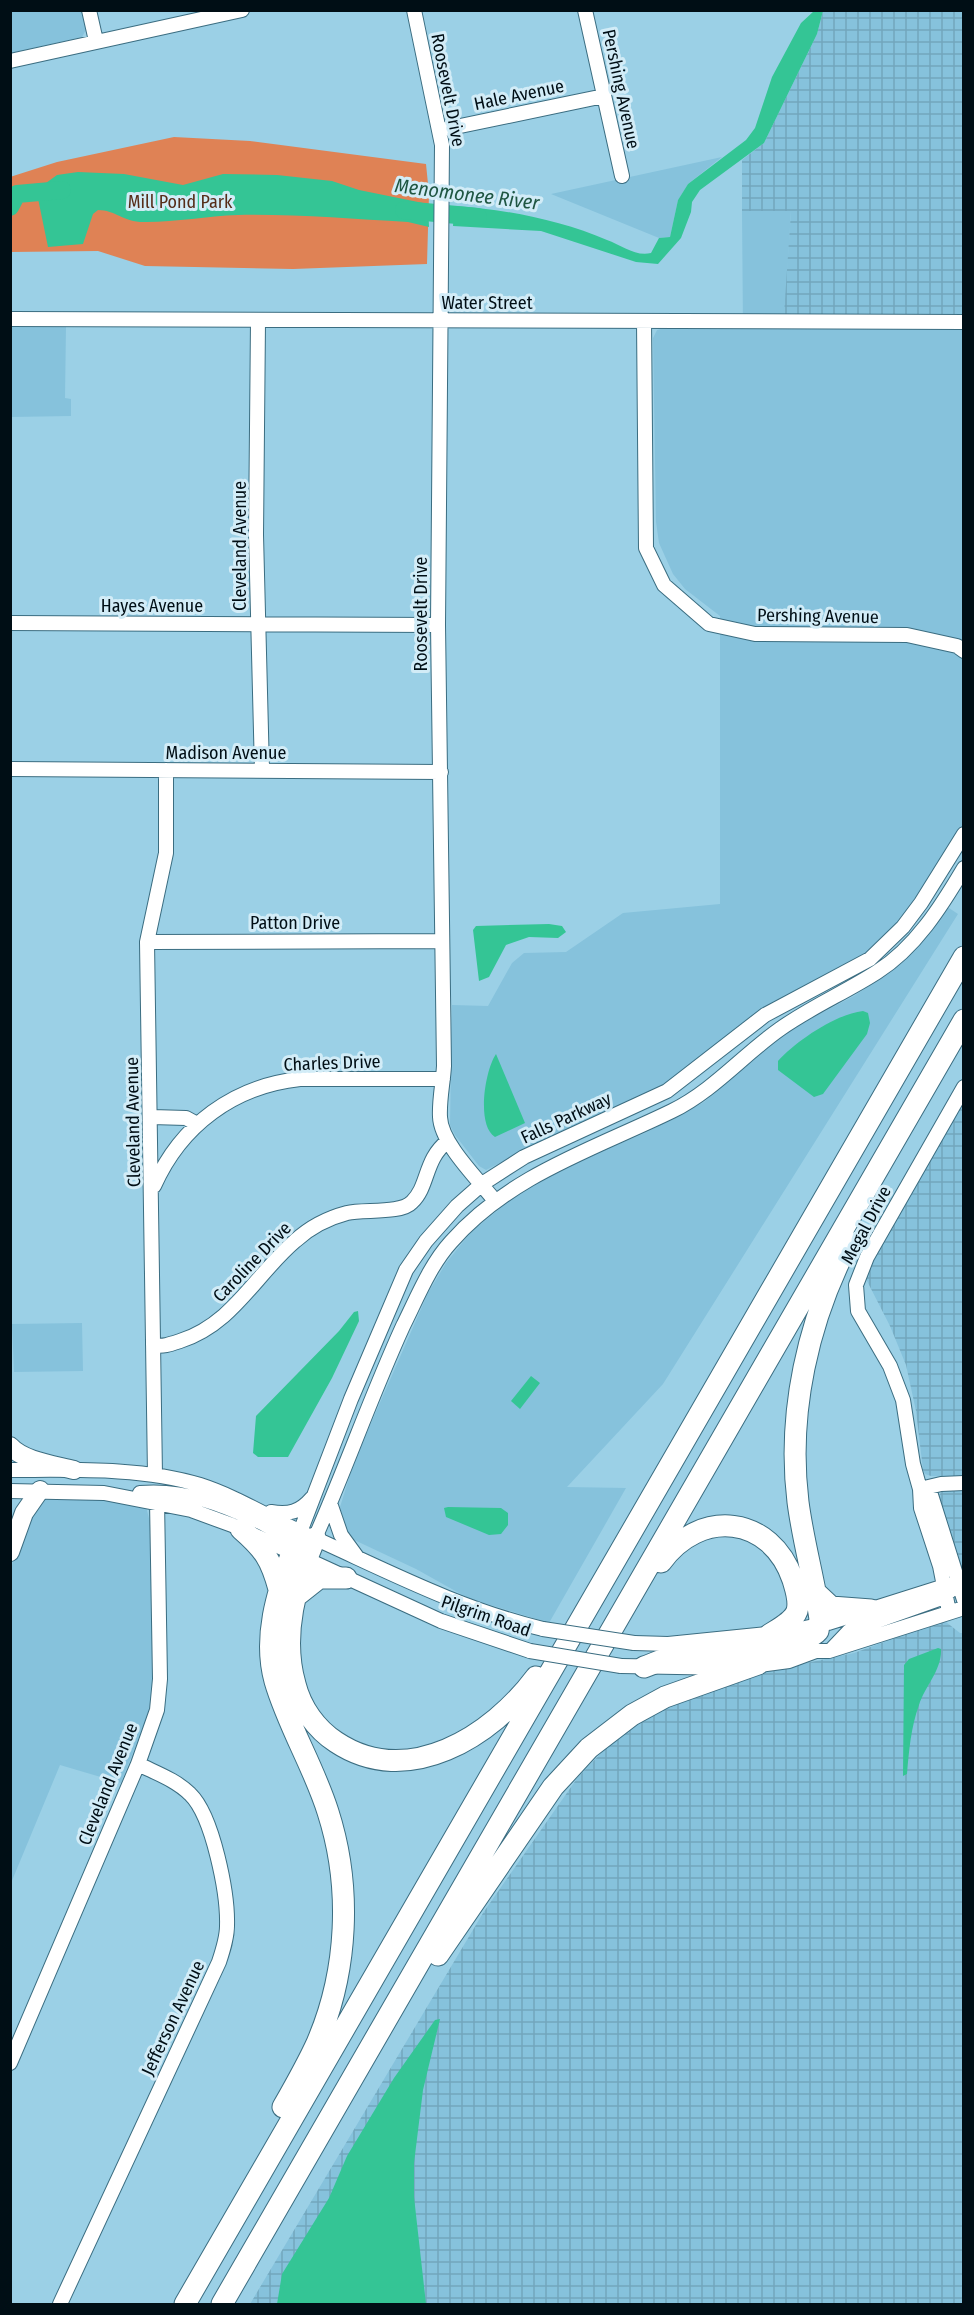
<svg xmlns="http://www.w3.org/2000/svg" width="974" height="2315" viewBox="0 0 974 2315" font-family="'Fira Sans Condensed',sans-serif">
<defs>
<pattern id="industrial-grid" width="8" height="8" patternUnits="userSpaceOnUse" patternTransform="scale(1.5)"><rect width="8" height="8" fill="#86c2dc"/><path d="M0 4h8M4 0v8" fill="none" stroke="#72a6bc"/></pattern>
</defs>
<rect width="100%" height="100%" fill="#9bd0e6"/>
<path fill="#86c2dc" d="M10,11h74l3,17 -5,9 -71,16z
M722,157l-34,27 -10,16 -8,37 -11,1 -108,-44z
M742,211h49l-7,118h179v496l-41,72 -36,41 -36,29 -190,120 -110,50 -64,33 -7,-4 -24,-31 -5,-10 2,-120 36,1 24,-43 12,-10 42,-1 57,-39 97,-9v-288l-35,-27 -12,-15 -14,-31 -3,-21 -3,-184 4,-8 8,-2h78z
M66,326l-1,72 6,1v17l-60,1v-90z
M946,906l12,8 -295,470 -96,103 59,1 -77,135 -81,-25 -52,-29 -66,-31 -9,-15 -1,-16 14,-45 74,-169 18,-30 25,-31 49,-40 42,-24 83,-35 59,-31 77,-68 73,-38 36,-24 42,-42z
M82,1323l1,48 -69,1 -2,-48z
M38,1497l70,2 38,8 4,15 3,168 -6,27 -26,66 -61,-18 -49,118 1,-317 3,-16z"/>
<path fill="url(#industrial-grid)" d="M823,11h140v304l-179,-1 7,-103h-49v-51l22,-17 53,-109z
M963,1103v373h-32l-6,-2 -2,-4 -7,-59 -10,-46 -16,-39 -24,-47 8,-19z
M963,1488v79l-7,-1 -20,-67 7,-9z
M939,1622h7l14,11h3v671h-713l233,-391 95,-136 30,-31 32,-24 30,-16 65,-28 119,-25z"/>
<path fill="#df8255" d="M174,137l76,4 176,23 3,30 -2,70 -134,5 -148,-3 -47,-15 -87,1 -1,-75 47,-15z"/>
<path fill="#34c595" d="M814,11h9l-6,23 -53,109 -64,47 -8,12 -1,10 -10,26 -23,26 -22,-2 -95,-31 -88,-5 1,-20c51,3 106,14 153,34 14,5 29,17 44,13l8,-15 11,-1 8,-37 10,-16 58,-44 9,-12 17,-51 29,-54z
M78,172l46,2 59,11 40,-11 54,1 55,6 27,9 69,14 1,23 -21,-5c-56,-3 -113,-8 -170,-7 -31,1 -61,7 -92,7 -22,1 -30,-12 -48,-12l-5,4 -10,30 -35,3 -13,-63 11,-1 11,-8z
M549,924l13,2 4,6 -8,6 -29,-1 -23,8 -17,32 -10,4 -6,-51 3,-4z
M863,1011l5,2 2,10 -3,11 -44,60 -9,3 -36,-27v-9c18,-20 58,-47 85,-50z
M496,1054l29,69 -30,14c-19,-12 -10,-67 1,-83z
M358,1311l1,10 -27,57 -44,79h-30l-5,-4 3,-37 83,-85 15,-19z
M531,1376l9,7 -20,26 -9,-8z
M448,1507l53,1 7,5v12l-7,9 -12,1 -43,-18 -2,-9z
M938,1648l3,1c1,21 -16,37 -22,56 -8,22 -10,45 -12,69l-4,2 1,-111 5,-6z
M440,2019l-17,71 -9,73v34l12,107h-149l5,-30 47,-76 18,-42 47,-78 41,-58z"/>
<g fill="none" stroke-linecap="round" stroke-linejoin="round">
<path stroke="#34c595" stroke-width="18" d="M10,207l7,-13 45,-4
M404,210l74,7"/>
<defs>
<path id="minor" d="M89,10l7,31
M414,10l28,135 -4,480 6,441c-1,17 -5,35 -4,51 1,27 39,63 55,84
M585,10l37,166
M10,61l232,-51
M441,130l163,-34
M10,319l954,3
M258,321l-2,214 6,236
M644,321l2,227 18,37 45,39 46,10 152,1 50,11 7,5
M10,623l428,2
M10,769l431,3
M147,942l295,-1
M152,1117l34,1 11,6
M154,1186c27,-61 80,-100 146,-107h143
M153,1345c10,2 18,-1 27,-4 53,-17 75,-66 115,-100 14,-13 33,-23 52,-28 17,-4 54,1 65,-11 17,-16 12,-43 36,-61
M10,1470c62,0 132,-3 190,15 37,12 68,32 103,48 81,36 153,75 240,96
M155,1475l-8,-533 19,-89v-83
M920,1489l11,6 33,105
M920,1489l21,-5 23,-1
M10,1491l94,2 87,17 41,15 209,96 89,30
M140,1493c45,-4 84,12 124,31 14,6 26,20 41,18
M330,1503l11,32 16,22
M271,1512c18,3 29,0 41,-14
M315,1538c31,-70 56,-142 88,-212 14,-28 27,-61 48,-84 59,-67 143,-93 221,-131 41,-20 71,-56 108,-82 31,-22 66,-37 97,-57 38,-24 64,-65 87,-104
M292,1553l59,-154 55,-129 20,-29 31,-35 25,-22 42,-27 143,-66 98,-76 105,-56 33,-32 18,-24 43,-69
M949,1612l-9,-46 -19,-58 -1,-19 -7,-25 -10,-64 -13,-34 -32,-55 -2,-26 11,-28 97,-170
M634,1643l34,1 118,-12 42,-9 136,-43
M831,1650l18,-19 93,-33 9,-8
M621,1666l112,2
M752,1666l37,-5 27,-10h13l135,-43
M10,2063l128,-299 19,-54 3,-31 -3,-178
M60,2304l159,-342c4,-12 8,-24 8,-36 1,-32 -14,-110 -37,-132 -14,-14 -34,-21 -52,-30"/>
<path id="major" d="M10,1446c13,15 45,19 64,24
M10,1552l14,-39 16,-23"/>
<path id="highway" d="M241,1529c23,20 30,30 38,60
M315,1538c-19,45 -34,97 -20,146 6,24 21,45 41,58 72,48 156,-6 200,-65
M661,1562c39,-54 110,-47 132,18 3,10 7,21 4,31 -4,11 -19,18 -28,24
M815,1592l16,15 40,3
M295,1597l24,-19h27
M644,1667c9,-3 18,-8 27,-9 29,-5 130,-6 147,-27l2,-12c-6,-40 -17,-78 -22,-117 -11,-89 10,-182 51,-260
M438,1955l115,-168 36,-39 43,-33 33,-18 93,-33
M283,2107c12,-21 24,-42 34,-64 31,-72 35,-156 11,-231 -14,-45 -40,-86 -53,-131 -12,-43 2,-88 17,-128
M185,2304l779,-1347
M222,2304l742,-1284"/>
</defs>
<use href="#minor" stroke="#3b6d81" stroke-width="16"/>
<use href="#major" stroke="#3b6d81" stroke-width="20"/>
<use href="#highway" stroke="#3b6d81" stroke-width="23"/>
<use href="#minor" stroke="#fff" stroke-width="14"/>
<use href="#major" stroke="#fff" stroke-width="18"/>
<use href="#highway" stroke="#fff" stroke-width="21"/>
<defs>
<path id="minor-bridge" d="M543,1629l91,14
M530,1651l91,15"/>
</defs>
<use href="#minor-bridge" stroke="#3b6d81" stroke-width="16" stroke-linecap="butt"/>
<use href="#minor-bridge" stroke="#fff" stroke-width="14"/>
</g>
<g text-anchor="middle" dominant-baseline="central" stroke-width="6" stroke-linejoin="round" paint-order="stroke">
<g font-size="18" fill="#000e15" stroke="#d2ecf7">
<text transform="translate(621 89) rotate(78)">Pershing Avenue</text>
<text transform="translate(448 90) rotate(79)">Roosevelt Drive</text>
<text transform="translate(519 95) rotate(-12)">Hale Avenue</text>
<text x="487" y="303">Water Street</text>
<text transform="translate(240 546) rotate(-90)">Cleveland Avenue</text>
<text x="152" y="606">Hayes Avenue</text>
<text transform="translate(421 614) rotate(-90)">Roosevelt Drive</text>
<text transform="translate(818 616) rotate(1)">Pershing Avenue</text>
<text x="226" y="753">Madison Avenue</text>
<text x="295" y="923">Patton Drive</text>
<text transform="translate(332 1063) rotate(-2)">Charles Drive</text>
<text transform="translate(566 1118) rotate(-25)">Falls Parkway</text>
<text transform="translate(133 1122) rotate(-91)">Cleveland Avenue</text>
<text transform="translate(866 1225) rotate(-62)">Megal Drive</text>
<text transform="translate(252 1262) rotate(-46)">Caroline Drive</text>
<text transform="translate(486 1616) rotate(19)">Pilgrim Road</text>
<text transform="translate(108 1784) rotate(-68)">Cleveland Avenue</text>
<text transform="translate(173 2018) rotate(-65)">Jefferson Avenue</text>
</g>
<g font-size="18" fill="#562d19" stroke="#d2ecf7">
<text x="180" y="202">Mill Pond Park</text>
</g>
<g font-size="20" font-style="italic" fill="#1f5642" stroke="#d2ecf7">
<text transform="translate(467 194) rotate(7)">Menomonee River</text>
</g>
</g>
<rect width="974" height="2315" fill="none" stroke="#000e15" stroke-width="24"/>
</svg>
